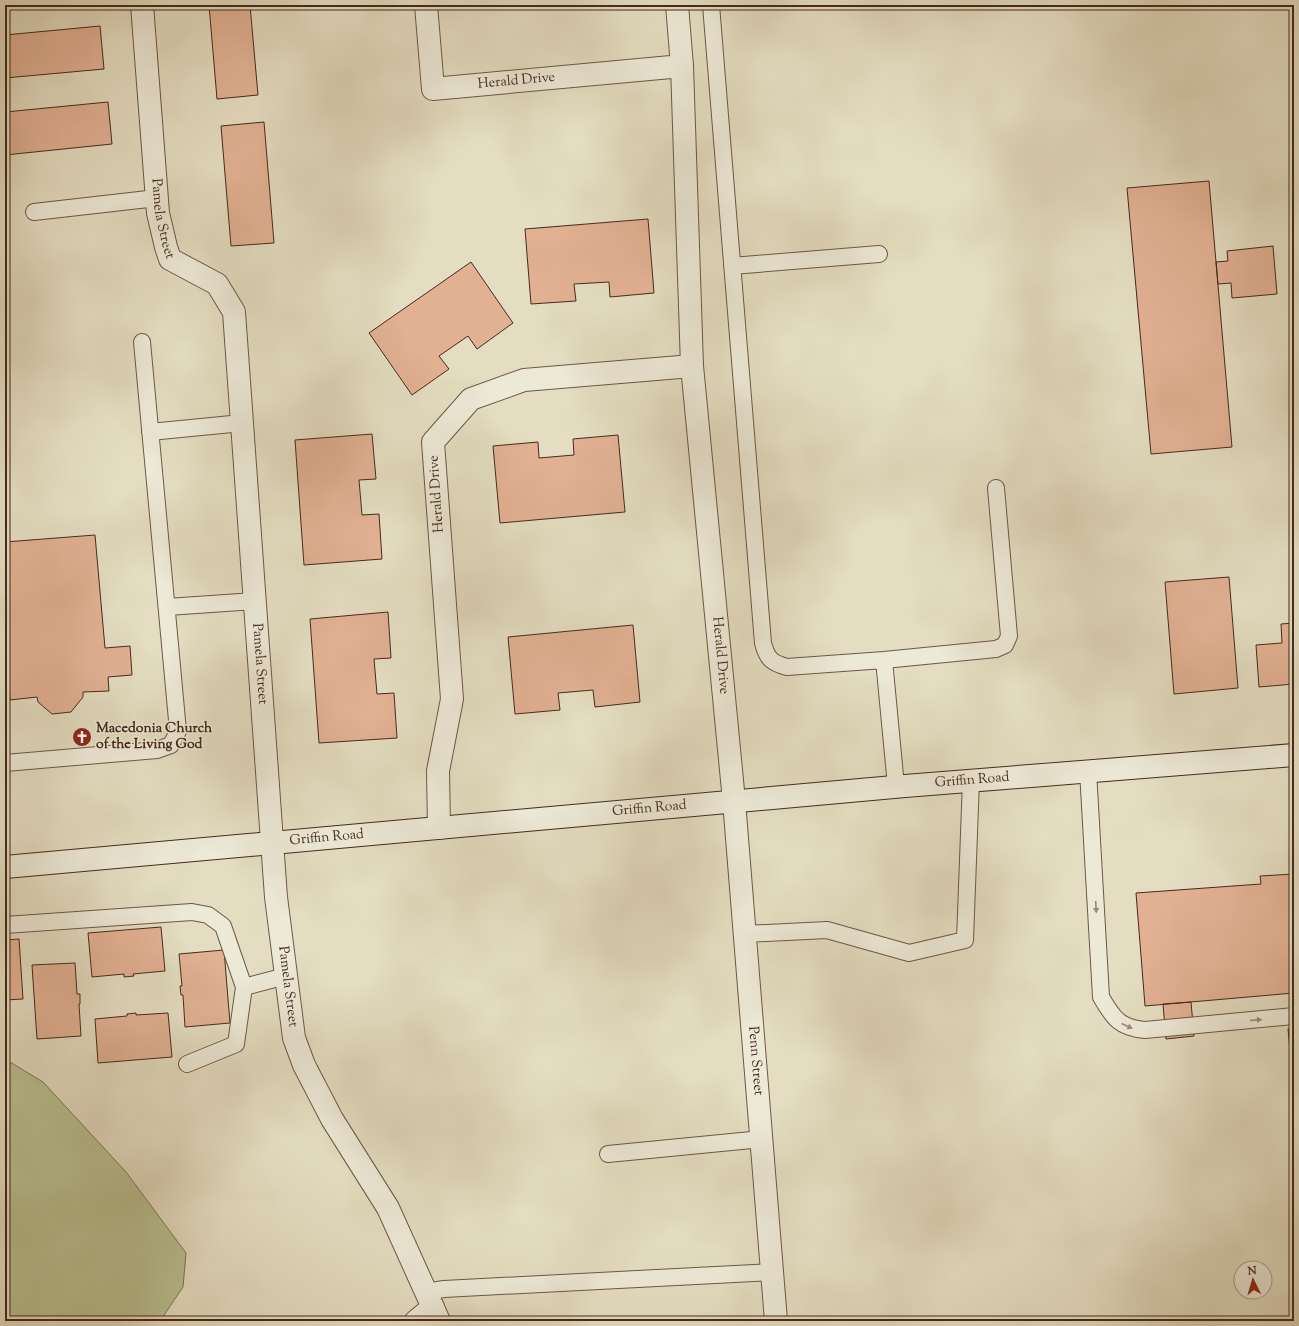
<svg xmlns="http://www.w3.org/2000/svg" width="1299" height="1326" viewBox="0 0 1299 1326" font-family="'Sorts Mill Goudy',serif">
<rect width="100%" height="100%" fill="#e4ddc1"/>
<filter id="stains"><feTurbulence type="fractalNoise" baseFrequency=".005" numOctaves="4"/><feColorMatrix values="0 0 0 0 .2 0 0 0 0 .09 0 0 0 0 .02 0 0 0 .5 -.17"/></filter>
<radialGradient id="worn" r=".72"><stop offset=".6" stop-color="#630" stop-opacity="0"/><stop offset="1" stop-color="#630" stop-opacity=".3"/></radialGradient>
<path fill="#b9bf90" stroke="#7e7556" d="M5,1059l38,23 83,90 60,81 -3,34 -23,34h-155z"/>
<path fill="#e2b194" stroke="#442b1b" d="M209,5h41l8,90 -41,4z
M100,26l4,43 -99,9v-43z
M108,102l4,42 -107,11v-43z
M264,122l10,121 -43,3 -10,-120z
M1209,181l23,266 -81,7 -24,-266z
M648,219l6,74 -44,4 -1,-15 -35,2 2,17 -45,3 -6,-75z
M1273,246l4,48 -45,4 -1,-15 -13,1 -2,-22 12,-1 -1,-10z
M471,262l42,61 -36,26 -9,-13 -29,20 10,13 -37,26 -43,-62z
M372,434l4,45 -17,1 3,35 17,-1 3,45 -78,6 -9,-125z
M618,435l7,77 -125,11 -7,-77 45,-4 1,16 35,-3 -1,-16z
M95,535l10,113 25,-2 2,29 -24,2 1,14 -26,1v5l-12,15 -19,2 -14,-12 -1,-5 -27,3 -5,-66v-92z
M1229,577l9,111 -64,6 -9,-112z
M388,612l3,46 -17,1 3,35 17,-1 3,45 -78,5 -9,-124z
M1294,623v61l-35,3 -3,-42 26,-2 -1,-19z
M633,625l7,77 -45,5 -2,-17 -35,3 2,17 -45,4 -7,-77z
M1294,874v119l-149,13 -9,-113 125,-9 -1,-8z
M161,927l4,44 -32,3 1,2 -10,1v-3l-32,3 -4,-44z
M19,939l4,60 -18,1v-60z
M224,950l6,73 -45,4 -2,-32h-2l-1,-9h2l-3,-32z
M75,963l2,31h3v10h-1l2,32 -44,3 -5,-74z
M1191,1002l3,34 -28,3 -3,-35z
M136,1013v2l32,-2 4,44 -74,6 -3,-44 32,-3v-2z
M1288,1029h6v62z"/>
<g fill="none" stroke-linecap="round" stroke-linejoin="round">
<defs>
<path id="lane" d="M711,5l52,638c4,16 9,20 24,24l97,-7
M34,212l123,-14
M732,266l147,-12
M150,432l92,-9
M167,607l88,-6
M5,763l152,-13 14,-5 7,-14 -36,-389
M1088,771l13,226c12,21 19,31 44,33l149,-14
M896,786l-12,-126 112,-11 9,-4 4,-9 -13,-148
M5,925l187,-13 16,3 15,11 21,61
M745,934l82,-4 82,23 56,-13 6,-160
M187,1064l49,-20 8,-57 42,-11
M608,1154l154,-15
M426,1292l18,-3 328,-17"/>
<g id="street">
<path id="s1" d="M142,5l16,208 8,34 4,12 47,25 17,28 42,585 18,141 10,27 28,54 56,89 51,113"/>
<path id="s2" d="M426,5l7,84 249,-23 -5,-61"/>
<path id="s3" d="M682,66l10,300 42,435 42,520"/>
<path d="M439,828l-1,-57 14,-72 -19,-257 38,-43 53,-19 168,-14"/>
<path d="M416,1321l17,-14"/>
</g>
<g id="secondary">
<path id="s4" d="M5,867l900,-81 389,-31"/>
</g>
</defs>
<use href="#lane" stroke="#6c5844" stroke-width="18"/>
<use href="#street" stroke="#6c5844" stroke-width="24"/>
<use href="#secondary" stroke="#442b1b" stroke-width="24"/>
<use href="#lane" stroke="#ede9d7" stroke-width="16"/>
<use href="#street" stroke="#ede9d7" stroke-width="22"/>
<use href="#secondary" stroke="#ede9d7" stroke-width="22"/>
</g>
<defs><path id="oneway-solid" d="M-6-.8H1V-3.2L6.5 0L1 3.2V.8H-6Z"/></defs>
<g fill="#988a79">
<use href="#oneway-solid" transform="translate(1096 907) rotate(87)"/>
<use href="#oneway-solid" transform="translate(1256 1020) rotate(-5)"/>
<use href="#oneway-solid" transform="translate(1127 1026) rotate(24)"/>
</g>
<defs>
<symbol id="church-disc" viewBox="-11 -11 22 22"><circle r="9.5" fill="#8f2418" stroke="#ede9d7"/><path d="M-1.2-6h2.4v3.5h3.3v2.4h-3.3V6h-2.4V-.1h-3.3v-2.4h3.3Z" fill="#fff"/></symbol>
</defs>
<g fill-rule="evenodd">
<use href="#church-disc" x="71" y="726" width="22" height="22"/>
</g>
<g text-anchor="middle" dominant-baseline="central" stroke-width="3" stroke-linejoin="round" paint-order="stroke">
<g font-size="14" fill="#442b1b" stroke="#ede9d7">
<text stroke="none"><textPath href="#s2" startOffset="168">Herald Drive</textPath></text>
<text stroke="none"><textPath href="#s1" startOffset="215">Pamela Street</textPath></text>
<text transform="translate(437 494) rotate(-94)">Herald Drive</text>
<text stroke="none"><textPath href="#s3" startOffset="591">Herald Drive</textPath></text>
<text stroke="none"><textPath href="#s1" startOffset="695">Pamela Street</textPath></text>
<text stroke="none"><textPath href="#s4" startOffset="971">Griffin Road</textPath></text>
<text stroke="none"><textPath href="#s4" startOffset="647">Griffin Road</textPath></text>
<text stroke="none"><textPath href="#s4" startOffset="323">Griffin Road</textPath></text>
<text stroke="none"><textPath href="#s1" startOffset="1019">Pamela Street</textPath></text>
<text stroke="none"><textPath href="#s3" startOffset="998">Penn Street</textPath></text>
</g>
<g font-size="14" font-weight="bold" fill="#442b1b" stroke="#ede9d7" text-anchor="start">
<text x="96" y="729">Macedonia Church<tspan x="96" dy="16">of the Living God</tspan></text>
</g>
</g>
<rect width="1299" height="1326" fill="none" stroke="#e4ddc1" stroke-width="20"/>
<rect x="6" y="6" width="1287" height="1314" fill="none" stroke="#442b1b" stroke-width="2"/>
<rect x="10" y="10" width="1279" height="1306" fill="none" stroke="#442b1b"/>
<g transform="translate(1253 1280) rotate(355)"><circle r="19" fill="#ede9d7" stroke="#a99d8c"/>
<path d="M0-3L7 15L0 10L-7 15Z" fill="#8f2418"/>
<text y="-6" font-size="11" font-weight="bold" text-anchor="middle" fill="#442b1b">N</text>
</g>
<rect width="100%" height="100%" filter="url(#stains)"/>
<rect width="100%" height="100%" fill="url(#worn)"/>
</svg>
